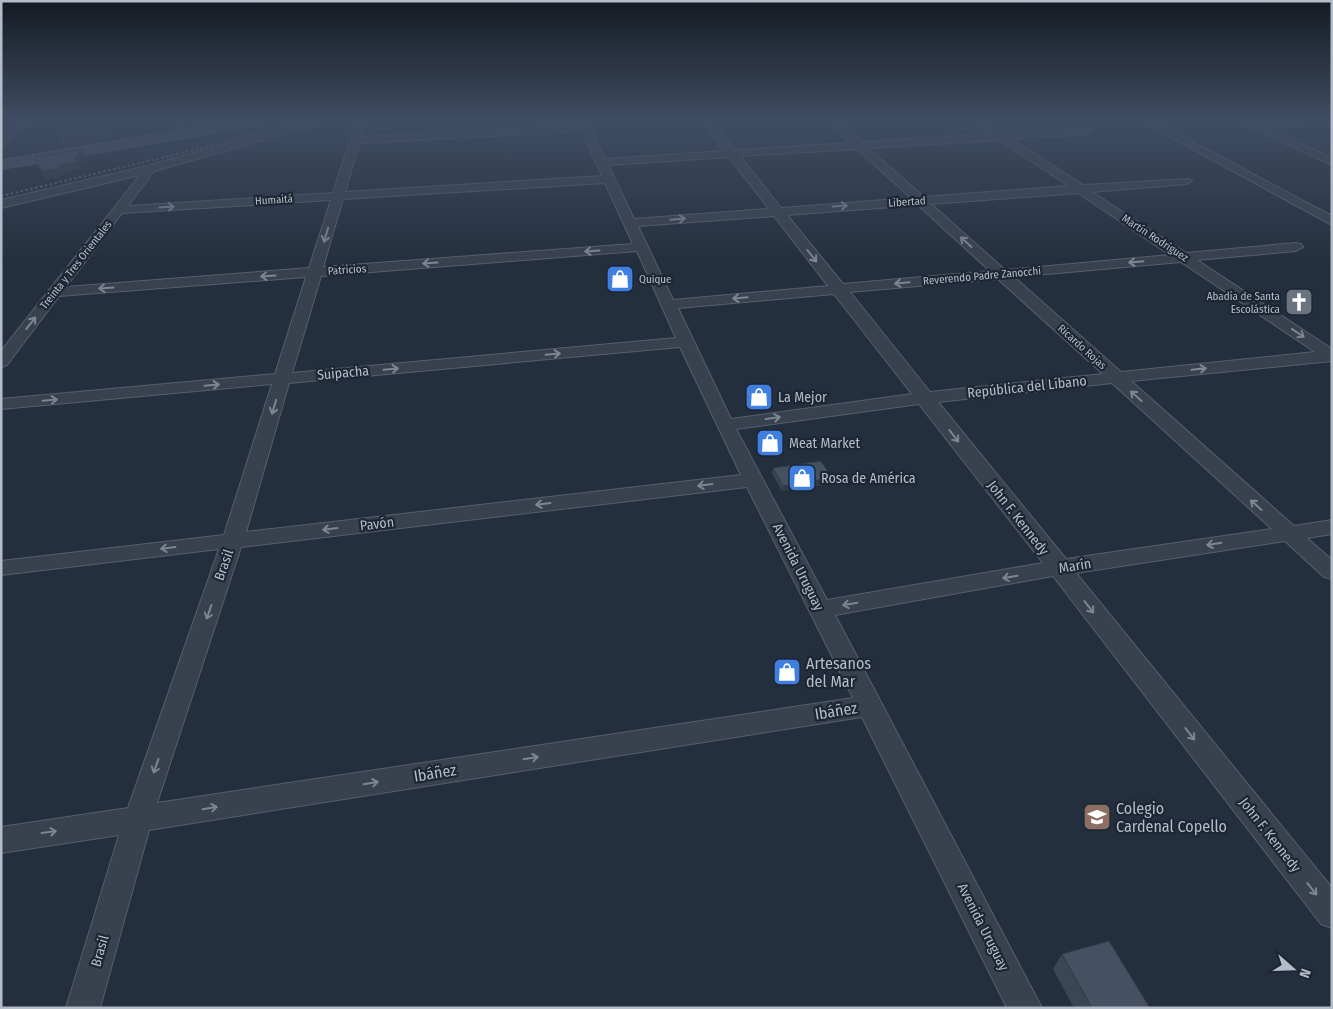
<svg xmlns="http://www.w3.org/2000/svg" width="1333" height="1009" viewBox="0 0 1333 1009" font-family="'Fira Sans Condensed',sans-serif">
<rect width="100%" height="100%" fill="#242f3e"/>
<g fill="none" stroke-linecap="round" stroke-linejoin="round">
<defs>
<path id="street" d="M21,121h11l-31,25v-8z
M177,121h10l-5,7 -3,1 -5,-3z
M310,121h16l-2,2 -170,48 -26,35 205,-13 23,-72h10l-5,16 218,-12 -2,-4h10l18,38 119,-8 -23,-30h10l24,29 115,-7 -23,-22h11l24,21 129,-8 -18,-13h12l18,12 88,-4 1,2 -5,3 -75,5 71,46 107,-6 2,2 -6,3 -94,8 94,61 110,-10 5,1 2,3 -7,4 -99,9 135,89v12l-201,20 163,145 38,-6v14l-25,4 25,22v19l-8,-2 -39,-36 -209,32 256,315v40l-11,-4 -268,-348 -218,39 207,393h-35l-145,-291 -713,113 -49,178h-34l53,-173 -118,18v-26l127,-19 91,-259 -218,26v-14l223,-26 48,-151 -271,25v-10l274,-25 31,-97 -247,19 -52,69 -6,2v-16l139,-176 -139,33v-8l146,-34zM582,131l20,45 -257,16 14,-49zM999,140l70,46 -145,11 -56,-49zM857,149l54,49 -130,10 -41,-52zM729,157l40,52 -135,10 -26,-54zM605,183l28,61 -310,23 20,-68zM1078,193l92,62 -165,15 -74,-66zM331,200l-22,68 -243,19 56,-74zM918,205l72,66 -147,13 -56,-69zM774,216l54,70 -155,14 -35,-74zM637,251l39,87 -384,35 29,-97zM1181,262l134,90 -194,20 -107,-95zM998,279l105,95 -173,18 -80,-100zM834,294l78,100 -181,25 -53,-111zM680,347l61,128 -495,57 43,-149zM1112,383l160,146 -206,30 -128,-157zM919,404l124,159 -216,37 -91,-171zM747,487l106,211 -696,105 84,-256z
M1141,121h12l179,95v9z
M1237,121h76l-5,3 -44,3 68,31v7z"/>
<path id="secondary" d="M236,121h31l-7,4 -259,44v-9z"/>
</defs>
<use href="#street" stroke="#565f6c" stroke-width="2"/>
<use href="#secondary" stroke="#565f6c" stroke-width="2"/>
<use href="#street" fill="#38414e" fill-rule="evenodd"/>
<use href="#secondary" fill="#465061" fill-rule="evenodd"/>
<path stroke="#5a6575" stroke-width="2" stroke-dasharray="2.5 2.5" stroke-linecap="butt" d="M1,196l181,-43 119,-32"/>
</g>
<path fill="#3b4654" d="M86,156l-8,9 2,4 -18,4 1,3 -17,3 -8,-14 -3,-8z
M773,468l58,16 -49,7 -10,-18z
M1062,954l88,54h-76l-21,-39z"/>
<path fill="#303945" d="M53,121h64l1,4 -17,16 -37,7z
M83,149l3,7 -8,9 2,4 -18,4 1,3 -17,3 -3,-8 31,-13z
M832,478l-1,6 -49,7 1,-5z"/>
<path fill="#455162" stroke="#303945" d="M83,149l-9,9 3,4 -18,3 1,3 -17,3 -8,-14z
M821,461l11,17 -49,8 -10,-18z
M1109,941l41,67h-58l-30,-54z"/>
<defs><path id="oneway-shaft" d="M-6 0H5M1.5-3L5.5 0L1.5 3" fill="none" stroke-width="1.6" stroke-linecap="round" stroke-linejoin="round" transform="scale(1.25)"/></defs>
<g stroke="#7c8592">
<use href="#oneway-shaft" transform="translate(840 206) rotate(-4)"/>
<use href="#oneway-shaft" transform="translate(167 207) rotate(-4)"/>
<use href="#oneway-shaft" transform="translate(678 219) rotate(-5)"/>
<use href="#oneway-shaft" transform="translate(326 235) rotate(107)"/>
<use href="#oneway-shaft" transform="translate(966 242) rotate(-138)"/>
<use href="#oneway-shaft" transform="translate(592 251) rotate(176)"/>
<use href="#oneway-shaft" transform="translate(812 256) rotate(52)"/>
<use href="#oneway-shaft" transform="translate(1136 262) rotate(175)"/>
<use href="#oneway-shaft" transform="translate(430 263) rotate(176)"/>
<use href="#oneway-shaft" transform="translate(268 276) rotate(176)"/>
<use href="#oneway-shaft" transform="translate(902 283) rotate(175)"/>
<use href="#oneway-shaft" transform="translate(106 288) rotate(176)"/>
<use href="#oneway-shaft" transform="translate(740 298) rotate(175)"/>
<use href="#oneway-shaft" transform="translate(31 323) rotate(-52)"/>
<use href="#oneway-shaft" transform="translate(1298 333) rotate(34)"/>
<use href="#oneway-shaft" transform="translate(553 354) rotate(-5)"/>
<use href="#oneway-shaft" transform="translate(391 369) rotate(-5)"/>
<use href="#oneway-shaft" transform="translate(1199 369) rotate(-6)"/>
<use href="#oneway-shaft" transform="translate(212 385) rotate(-5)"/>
<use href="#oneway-shaft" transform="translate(1136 396) rotate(-138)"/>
<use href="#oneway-shaft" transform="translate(50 400) rotate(-5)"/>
<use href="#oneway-shaft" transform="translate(274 407) rotate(107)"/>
<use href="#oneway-shaft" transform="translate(773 418) rotate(-8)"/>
<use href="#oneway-shaft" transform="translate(954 436) rotate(52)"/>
<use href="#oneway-shaft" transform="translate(705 485) rotate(173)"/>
<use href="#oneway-shaft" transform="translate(543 504) rotate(173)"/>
<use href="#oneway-shaft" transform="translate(1256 505) rotate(-138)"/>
<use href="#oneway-shaft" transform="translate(330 529) rotate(173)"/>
<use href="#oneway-shaft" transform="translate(1214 544) rotate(171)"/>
<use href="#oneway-shaft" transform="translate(168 548) rotate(173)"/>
<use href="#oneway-shaft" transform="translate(1010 577) rotate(170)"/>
<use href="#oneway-shaft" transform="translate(850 604) rotate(170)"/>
<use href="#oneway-shaft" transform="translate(1089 607) rotate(52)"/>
<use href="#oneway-shaft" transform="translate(209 612) rotate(109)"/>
<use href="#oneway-shaft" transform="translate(1190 734) rotate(52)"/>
<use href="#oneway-shaft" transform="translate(531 758) rotate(-9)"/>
<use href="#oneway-shaft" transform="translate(156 766) rotate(109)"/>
<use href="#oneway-shaft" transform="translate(371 783) rotate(-9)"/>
<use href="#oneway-shaft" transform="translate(210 808) rotate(-9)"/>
<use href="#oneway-shaft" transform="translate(49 832) rotate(-8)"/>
<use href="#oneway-shaft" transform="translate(1312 889) rotate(52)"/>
</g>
<linearGradient id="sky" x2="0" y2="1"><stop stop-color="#141a22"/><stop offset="0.46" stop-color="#3f4d63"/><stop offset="1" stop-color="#3f4d63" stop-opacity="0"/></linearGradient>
<rect width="1333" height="262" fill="url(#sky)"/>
<defs>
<symbol id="shop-square" viewBox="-11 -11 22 22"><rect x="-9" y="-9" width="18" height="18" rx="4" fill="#3f7fe0" stroke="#1d2633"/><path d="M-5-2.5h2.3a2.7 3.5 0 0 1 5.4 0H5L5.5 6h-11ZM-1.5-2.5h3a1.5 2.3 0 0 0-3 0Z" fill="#fff"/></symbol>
<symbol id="church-square" viewBox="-11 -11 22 22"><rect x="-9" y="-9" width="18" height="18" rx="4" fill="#6b7280" stroke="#1d2633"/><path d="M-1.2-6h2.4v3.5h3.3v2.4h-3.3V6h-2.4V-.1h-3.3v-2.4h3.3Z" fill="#fff"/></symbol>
<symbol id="school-square" viewBox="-11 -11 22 22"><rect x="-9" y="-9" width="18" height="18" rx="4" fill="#8d6e63" stroke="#1d2633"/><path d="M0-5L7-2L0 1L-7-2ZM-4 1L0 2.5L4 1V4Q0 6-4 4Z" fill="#fff"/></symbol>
</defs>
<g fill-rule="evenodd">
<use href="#shop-square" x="604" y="263" width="32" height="32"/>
<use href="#church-square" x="1283" y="286" width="32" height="32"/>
<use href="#shop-square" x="743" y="381" width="32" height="32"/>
<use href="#shop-square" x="754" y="427" width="32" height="32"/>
<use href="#shop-square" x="786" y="462" width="32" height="32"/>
<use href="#shop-square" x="771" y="656" width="32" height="32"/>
<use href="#school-square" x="1081" y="801" width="32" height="32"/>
</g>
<g text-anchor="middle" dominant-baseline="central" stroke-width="4.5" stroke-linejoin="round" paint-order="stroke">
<g font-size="11" fill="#b4bcc9" stroke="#1d2633">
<text transform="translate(274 200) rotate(-4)">Humaitá</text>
<text transform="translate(907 202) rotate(-4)">Libertad</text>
<text transform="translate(1155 238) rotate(33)">Martín Rodríguez</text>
<text transform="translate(76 265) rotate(-52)">Treinta y Tres Orientales</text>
<text transform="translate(347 270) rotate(-4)">Patricios</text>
<text transform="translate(982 276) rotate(-5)">Reverendo Padre Zanocchi</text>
<text transform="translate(1082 347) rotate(42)">Ricardo Rojas</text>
</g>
<g font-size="11" fill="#b4bcc9" stroke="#1d2633" text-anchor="start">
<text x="639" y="279">Quique</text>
<text x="1280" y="296" text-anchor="end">Abadía de Santa<tspan x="1280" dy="13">Escolástica</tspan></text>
</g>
<g font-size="14" fill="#b4bcc9" stroke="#1d2633">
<text transform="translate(343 373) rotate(-5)">Suipacha</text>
<text transform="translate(1027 387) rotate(-6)">República del Líbano</text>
<text transform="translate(1018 518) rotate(52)">John F. Kennedy</text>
<text transform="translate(377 524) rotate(-7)">Pavón</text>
<text transform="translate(224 565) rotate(-71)">Brasil</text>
<text transform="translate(1075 566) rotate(-9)">Marín</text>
<text transform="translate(798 567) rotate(63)">Avenida Uruguay</text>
<text transform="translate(1270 835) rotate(52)">John F. Kennedy</text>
<text transform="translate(983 927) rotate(63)">Avenida Uruguay</text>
<text transform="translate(100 951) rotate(-74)">Brasil</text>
</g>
<g font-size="14" fill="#b4bcc9" stroke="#1d2633" text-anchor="start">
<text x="778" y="397">La Mejor</text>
<text x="789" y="443">Meat Market</text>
<text x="821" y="478">Rosa de América</text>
</g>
<g font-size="16" fill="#b4bcc9" stroke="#1d2633" text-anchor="start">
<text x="806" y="663">Artesanos<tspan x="806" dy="18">del Mar</tspan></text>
<text x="1116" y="808">Colegio<tspan x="1116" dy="18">Cardenal Copello</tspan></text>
</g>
<g font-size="16" fill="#b4bcc9" stroke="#1d2633">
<text transform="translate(836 711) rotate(-9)">Ibáñez</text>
<text transform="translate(435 773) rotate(-9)">Ibáñez</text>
</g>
</g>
<rect width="1333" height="1009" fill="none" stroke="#b4bcc9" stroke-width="5"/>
<g transform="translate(1293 969) rotate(110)" stroke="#1d2633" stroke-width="4" paint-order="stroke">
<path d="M0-4L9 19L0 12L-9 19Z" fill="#b4bcc9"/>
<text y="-8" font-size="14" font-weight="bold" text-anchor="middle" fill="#b4bcc9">N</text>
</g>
</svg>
